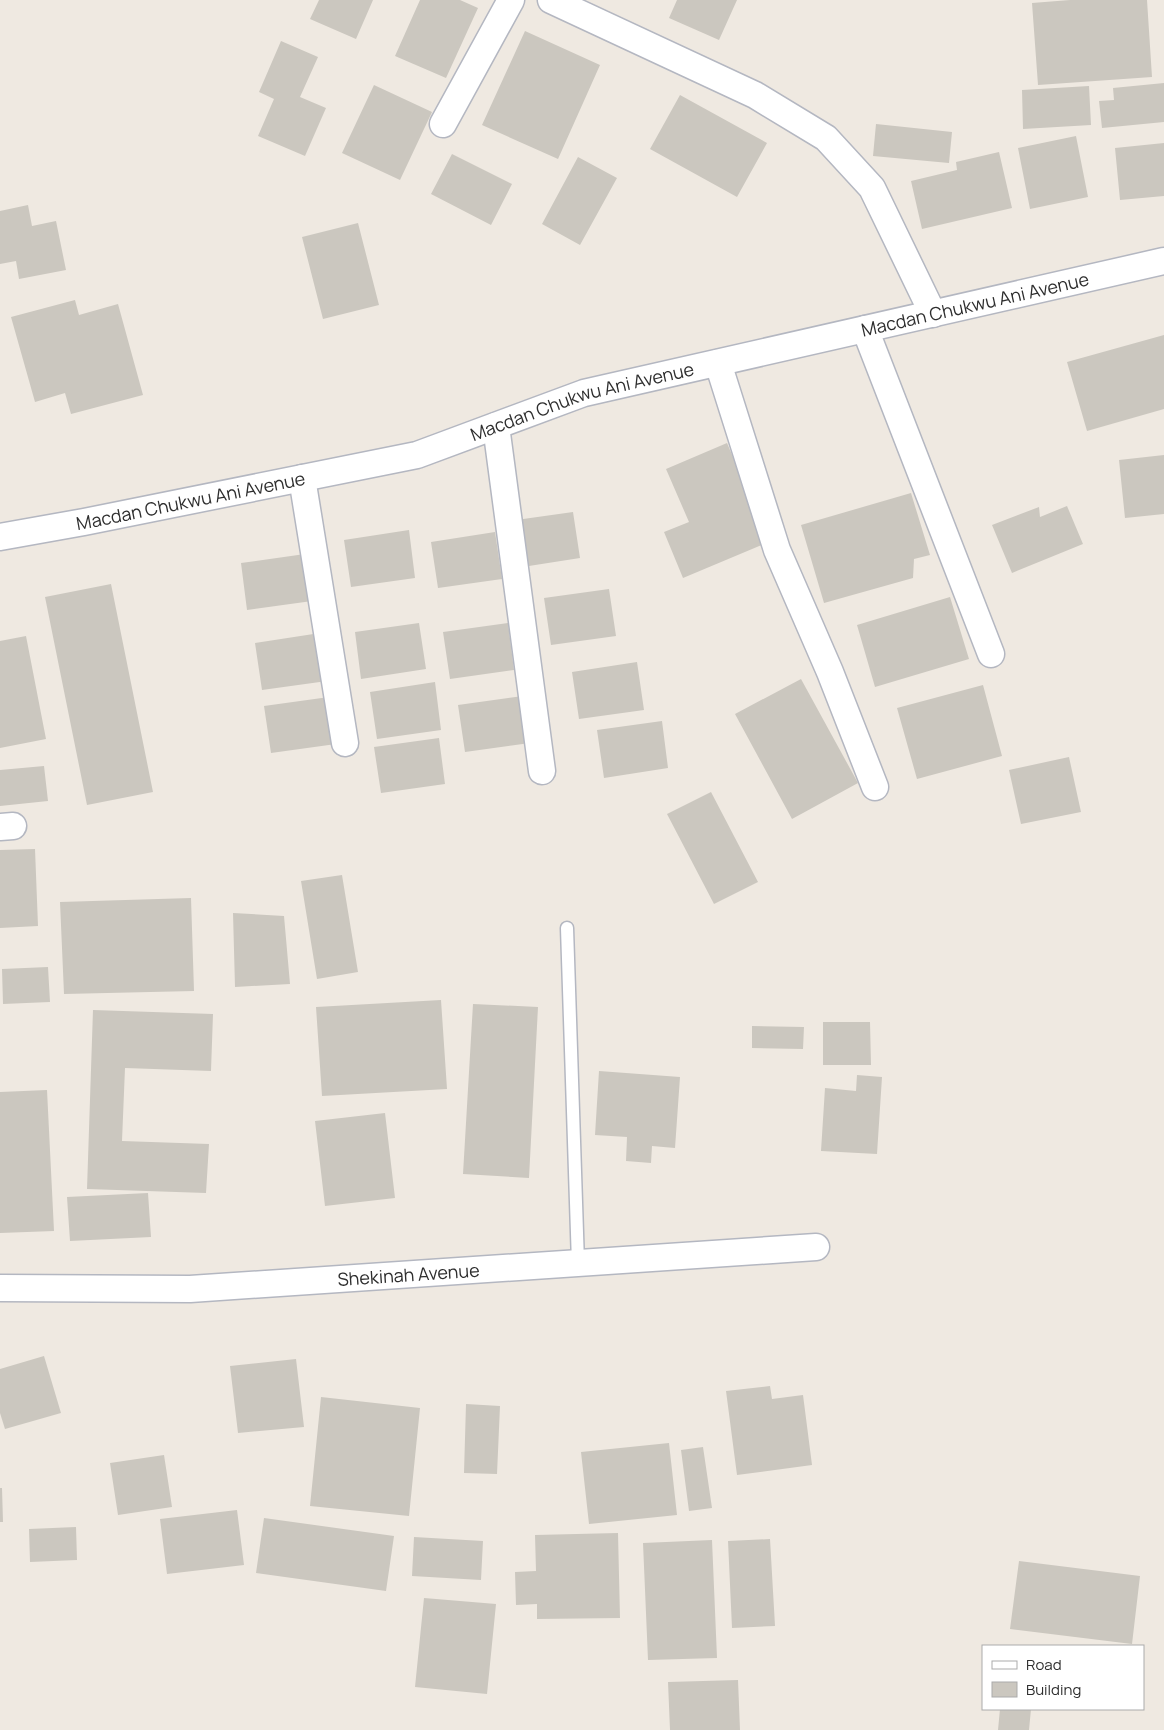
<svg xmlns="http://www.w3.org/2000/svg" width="1164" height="1730" viewBox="0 0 1164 1730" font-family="Manrope,sans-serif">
<rect width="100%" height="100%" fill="#efe9e1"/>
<path fill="#cbc7bf" d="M319,0h54l-17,39 -46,-20z
M420,0h40l18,8 -32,70 -51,-22z
M677,0h60l-18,40 -50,-22z
M1070,0h77l5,77 -114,8 -6,-82z
M525,31l75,34 -42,94 -76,-34z
M281,41l37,16 -18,40 26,11 -21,48 -47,-20 16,-37 -15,-7z
M1164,83v39l-62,6 -3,-27 15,-1 -1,-12z
M374,85l58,27 -32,68 -58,-27z
M1089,86l2,39 -68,4 -1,-39z
M680,95l87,48 -30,54 -87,-48z
M876,124l76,8 -3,31 -76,-7z
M1076,136l12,61 -58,12 -12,-61z
M1164,143v53l-44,4 -5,-52z
M999,152l13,56 -90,21 -11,-48 46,-11 -1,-8z
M452,154l60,30 -21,41 -60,-31z
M578,157l39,21 -37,67 -38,-21z
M28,205l4,21 24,-5 10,49 -47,9 -3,-18 -16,3v-53z
M358,223l21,82 -56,14 -21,-82z
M75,300l4,15 39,-11 25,91 -72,19 -6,-21 -30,9 -24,-85z
M1164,335v74l-77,22 -20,-69z
M727,443l42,99 -86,36 -19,-46 25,-10 -23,-53z
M1164,455v59l-39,4 -6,-58z
M911,493l19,62 -16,4 -1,19 -89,25 -23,-78z
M1067,506l16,38 -71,29 -20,-48 47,-18 1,10z
M573,512l7,46 -64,10 -7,-47z
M409,530l6,48 -64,9 -7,-47z
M495,532l7,47 -64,9 -7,-46z
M305,554l7,47 -65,9 -6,-47z
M111,584l42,208 -66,13 -42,-208z
M609,589l7,47 -65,9 -7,-47z
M950,597l19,62 -94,28 -18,-62z
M419,623l7,46 -65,10 -6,-47z
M508,623l6,47 -64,9 -7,-47z
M320,633l7,48 -65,9 -7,-47z
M26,636l20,103 -46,9v-107z
M637,662l7,48 -65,9 -7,-47z
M801,679l57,104 -66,36 -57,-105z
M435,682l6,48 -64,9 -7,-47z
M983,685l19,71 -85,23 -20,-71z
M523,696l7,47 -65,9 -7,-47z
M329,697l7,47 -65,9 -7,-47z
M662,721l6,47 -64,10 -7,-48z
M439,738l6,46 -64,9 -7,-46z
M1069,757l12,55 -60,12 -12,-54z
M44,766l4,35 -48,5v-36z
M711,792l47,90 -44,22 -47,-90z
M35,849l3,77 -38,2v-78z
M342,875l16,97 -41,7 -16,-98z
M191,898l3,93 -130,3 -4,-92z
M233,913l51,3 6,68 -55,3z
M48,967l2,35 -47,2 -1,-35z
M441,1000l6,89 -125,7 -6,-89z
M473,1004l65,3 -9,171 -66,-4z
M93,1010l120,4 -2,57 -86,-3 -3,73 87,3 -3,49 -119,-4z
M823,1022h47l1,43h-48z
M752,1026l52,1 -1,22 -51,-1z
M599,1071l81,6 -5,71 -23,-2 -1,17 -25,-2 1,-24 -32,-2z
M857,1075l25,2 -5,77 -56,-3 4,-63 31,3z
M47,1090l7,141 -54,2v-141z
M385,1113l10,85 -70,8 -10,-85z
M148,1193l3,44 -81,4 -3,-44z
M44,1356l17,57 -56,16 -5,-16v-44z
M296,1359l8,68 -66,6 -8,-67z
M770,1386l2,13 31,-4 9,70 -75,10 -11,-84z
M321,1397l99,11 -11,108 -99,-10z
M466,1404l34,2 -3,68 -33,-1z
M669,1443l8,72 -88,9 -8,-72z
M703,1447l9,61 -23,3 -8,-61z
M164,1455l8,52 -54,8 -8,-52z
M0,1488h2l1,34h-3z
M237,1510l7,55 -77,9 -7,-55z
M264,1518l130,18 -8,55 -130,-18z
M76,1527l1,33 -47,2 -1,-33z
M618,1533l2,85 -83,1v-15l-21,1 -1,-33 21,-1 -1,-36z
M414,1537l69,4 -2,39 -69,-4z
M770,1539l5,87 -43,2 -4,-87z
M712,1540l5,118 -69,2 -5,-117z
M1019,1561l121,15 -8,68 -122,-15z
M424,1598l72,6 -9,90 -72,-7z
M738,1680l2,50h-70l-2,-48z
M1000,1709h31l-2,21h-31z"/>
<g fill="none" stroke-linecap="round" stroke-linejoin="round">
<defs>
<path id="lane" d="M567,928l11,335"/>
<g id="street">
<path d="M551,0l204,95 71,43 46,50 61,126"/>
<path d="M443,124l68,-124"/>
<path d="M865,329l126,325"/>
<path d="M718,363l59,187 53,122 45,115"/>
<path d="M496,426l46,345"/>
<path d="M302,478l43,265"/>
<path id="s1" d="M0,537l84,-15 333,-67 167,-62 580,-132"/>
<path d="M0,827l13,-1"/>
<path id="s2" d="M0,1288l190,1 626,-42"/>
</g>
</defs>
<use href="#lane" stroke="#b4b7c1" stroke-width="15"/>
<use href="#street" stroke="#b4b7c1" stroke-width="29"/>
<use href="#lane" stroke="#fff" stroke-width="12"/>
<use href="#street" stroke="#fff" stroke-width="26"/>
</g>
<g text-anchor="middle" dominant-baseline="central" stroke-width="4" stroke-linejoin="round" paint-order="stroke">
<g font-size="18" fill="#2e2e2e" stroke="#fff">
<text stroke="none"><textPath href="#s1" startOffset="1004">Macdan Chukwu Ani Avenue</textPath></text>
<text stroke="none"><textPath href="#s1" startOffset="599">Macdan Chukwu Ani Avenue</textPath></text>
<text stroke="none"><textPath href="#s1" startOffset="194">Macdan Chukwu Ani Avenue</textPath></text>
<text stroke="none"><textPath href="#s2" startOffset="409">Shekinah Avenue</textPath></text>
</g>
</g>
<rect x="982" y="1645" width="162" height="65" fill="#ffffff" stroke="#ababab"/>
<rect x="992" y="1661" width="25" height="8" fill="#ffffff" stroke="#ababab"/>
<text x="1026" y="1670" font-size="15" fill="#2e2e2e">Road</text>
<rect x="992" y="1682" width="25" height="15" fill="#cbc7bf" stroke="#ababab"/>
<text x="1026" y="1695" font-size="15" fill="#2e2e2e">Building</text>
</svg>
